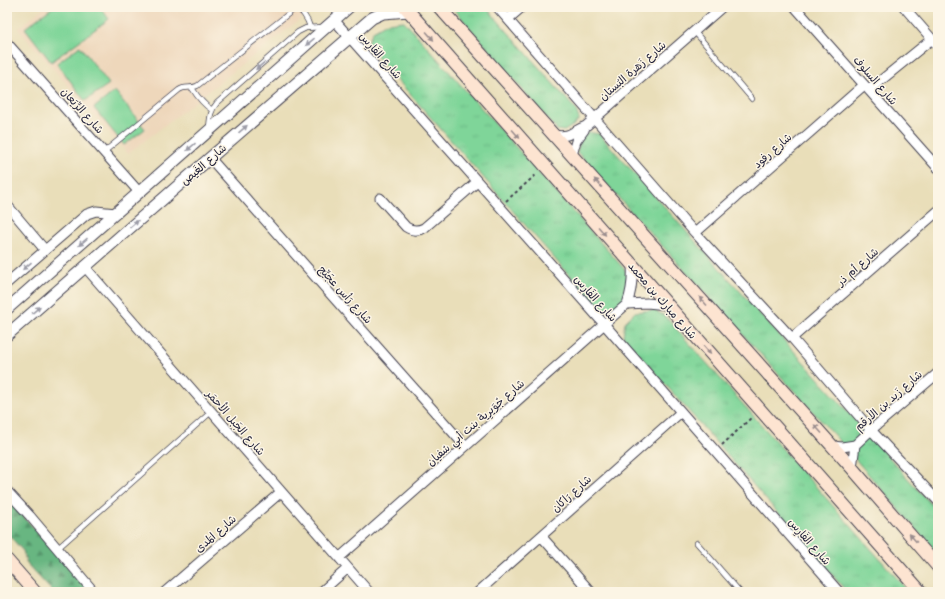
<svg xmlns="http://www.w3.org/2000/svg" width="945" height="599" viewBox="0 0 945 599" font-family="Mali,'Playpen Sans Arabic',sans-serif">
<defs>
<pattern id="grass-tufts" width="24" height="20" patternUnits="userSpaceOnUse"><rect width="24" height="20" fill="#7fd599"/><path d="M3 7l-1-3M5 7V3M7 7l1-3M15 17l-1-3M17 17v-4M19 17l1-3" fill="none" stroke="#6db785"/></pattern>
<pattern id="forest-firs" width="22" height="20" patternUnits="userSpaceOnUse"><rect width="22" height="20" fill="#67b681"/><path d="M5 1l3.5 6h-7zM16 11l3.5 6h-7z" fill="#54946b"/></pattern>
</defs>
<rect width="100%" height="100%" fill="#fcf5e5"/>
<filter id="ink" filterUnits="userSpaceOnUse"><feTurbulence type="fractalNoise" baseFrequency=".025" numOctaves="2"/><feDisplacementMap in="SourceGraphic" scale="8" xChannelSelector="R" yChannelSelector="G"/><feConvolveMatrix kernelMatrix="1 2 1 2 8 2 1 2 1" color-interpolation-filters="sRGB"/></filter>
<filter id="wash" filterUnits="userSpaceOnUse"><feTurbulence type="fractalNoise" baseFrequency=".012" numOctaves="4" result="noise"/><feDisplacementMap in="SourceGraphic" scale="16" xChannelSelector="R" yChannelSelector="G"/><feGaussianBlur stdDeviation="0.9" result="paint"/><feColorMatrix in="noise" values="0 0 0 0 0 0 0 0 0 0 0 0 0 0 0 0 0 1.4 0 .05"/><feComposite in="paint" operator="in"/></filter>
<g filter="url(#wash)">
<rect width="100%" height="100%" fill="#e9deb9"/>
<path fill="#eed7bb" d="M44,7h272l-188,147 -110,-125z"/>
<path fill="url(#grass-tufts)" stroke="#507c6a" d="M452,7h34l90,103 3,9 -5,6 -10,6 -7,-1z
M404,21l221,249 6,15 -9,17 -12,10 -12,-4 -225,-256 -5,-10 5,-11 14,-8z
M589,132l10,2 339,378v43l-94,-109 -267,-294 4,-14z
M654,310l11,6 244,276h-62l-224,-256 2,-14 10,-10z"/>
<path fill="url(#forest-firs)" stroke="#446c5e" d="M7,498l45,50 38,44h-37l-26,-28 -4,-13 -16,-18z"/>
<path fill="#7fd599" stroke="#507c6a" d="M53,7h47l9,12 -58,43 -26,-34z
M80,46l29,38 -24,17 -28,-38z
M115,91l30,38 -21,16 -30,-37z"/>
</g>
<g filter="url(#ink)">
<g fill="none" stroke-linecap="round" stroke-linejoin="round">
<defs>
<path id="service" d="M294,7c8,2 14,13 16,20
M694,31l58,68
M192,88c5,8 12,17 20,22
M209,128c1,-10 1,-17 8,-25l81,-71 8,-4 17,-1
M104,152l75,-62c6,-4 12,-1 18,-4l95,-75 2,-4
M697,543l43,49
M57,549l154,-137"/>
<path id="minor" d="M497,7l198,226 97,105 79,92 67,71
M795,7l143,161
M904,7l34,39
M508,19l14,-12
M335,21l269,303 235,268
M7,43l132,149
M869,90l63,-51
M554,135c17,3 18,-4 32,-9l136,-119
M572,155l4,-14 8,-11 1,-3
M210,158l255,288
M380,198l26,29c6,4 12,4 18,1l53,-46
M7,205l38,45
M695,233l169,-148
M85,267l284,325
M7,283l80,-69 9,-3 20,2
M627,304l20,-1 20,2
M792,338l146,-127
M833,446l9,1 13,-2 16,-15 67,-57
M852,468l3,-23
M7,491l23,25 64,76
M541,536l50,56
M339,558l288,-254c5,-14 6,-25 5,-39
M165,592l116,-100
M321,592l27,-24
M478,592l202,-179"/>
<path id="tertiary" d="M7,309l342,-302
M7,335l203,-177 162,-140 11,-5 26,-2"/>
<path id="secondary" d="M405,7l516,585
M439,7l413,461 86,99
M7,560l28,32"/>
</defs>
<use href="#service" stroke="#403e4e" stroke-width="6"/>
<use href="#minor" stroke="#403e4e" stroke-width="11"/>
<use href="#tertiary" stroke="#403e4e" stroke-width="13"/>
<use href="#secondary" stroke="#403e4e" stroke-width="14"/>
<path stroke="#403e4e" stroke-width="2" stroke-dasharray="3 3" stroke-linecap="butt" d="M506,201l31,-27
M722,445l30,-28"/>
<use href="#service" stroke="#fff" stroke-width="4.5"/>
<use href="#minor" stroke="#fff" stroke-width="9"/>
<use href="#tertiary" stroke="#fff" stroke-width="11"/>
<use href="#secondary" stroke="#fde4d1" stroke-width="12"/>
</g>
<defs><path id="oneway-solid" d="M-6-.8H1V-3.2L6.5 0L1 3.2V.8H-6Z"/></defs>
<g fill="#9a8d8e">
<use href="#oneway-solid" transform="translate(430 36) rotate(49)"/>
<use href="#oneway-solid" transform="translate(516 134) rotate(49)"/>
<use href="#oneway-solid" transform="translate(598 183) rotate(-132)"/>
<use href="#oneway-solid" transform="translate(602 231) rotate(49)"/>
<use href="#oneway-solid" transform="translate(703 301) rotate(-132)"/>
<use href="#oneway-solid" transform="translate(707 350) rotate(49)"/>
<use href="#oneway-solid" transform="translate(818 429) rotate(-132)"/>
<use href="#oneway-solid" transform="translate(913 538) rotate(-131)"/>
</g>
<g fill="#9c9ca7">
<use href="#oneway-solid" transform="translate(310 42) rotate(139)"/>
<use href="#oneway-solid" transform="translate(260 66) rotate(139)"/>
<use href="#oneway-solid" transform="translate(243 129) rotate(-41)"/>
<use href="#oneway-solid" transform="translate(191 147) rotate(139)"/>
<use href="#oneway-solid" transform="translate(134 224) rotate(-41)"/>
<use href="#oneway-solid" transform="translate(83 242) rotate(139)"/>
<use href="#oneway-solid" transform="translate(27 266) rotate(139)"/>
<use href="#oneway-solid" transform="translate(36 310) rotate(-41)"/>
</g>
</g>
<g text-anchor="middle" dominant-baseline="central" stroke-width="3" stroke-linejoin="round" paint-order="stroke">
<g font-size="11" fill="#22223b" stroke="#fcf5e5">
<text transform="translate(381 55) rotate(49)">شارع الفَارِس</text>
<text transform="translate(632 70) rotate(-41)">شارع زَهرة البُستان</text>
<text transform="translate(876 80) rotate(49)">شارع السلوف</text>
<text transform="translate(83 110) rotate(48)">شارع الرِّيَعان</text>
<text transform="translate(772 150) rotate(-41)">شارع رفود</text>
<text transform="translate(203 164) rotate(-41)">شارع الغَيص</text>
<text transform="translate(857 266) rotate(-41)">شارع أم ذر</text>
<text transform="translate(346 294) rotate(48)">شارع رَأس عجَيِّج</text>
<text transform="translate(596 298) rotate(48)">شارع الفَارِس</text>
<text transform="translate(663 300) rotate(49)">شارع مبارك بن محمد</text>
<text transform="translate(888 400) rotate(-41)">شارع زَيد بن الأرقم</text>
<text transform="translate(236 422) rotate(49)">شارع الجَبل الأحمَر</text>
<text transform="translate(475 422) rotate(-41)">شارع جُوَيرِية بنت أبي سُفيان</text>
<text transform="translate(571 493) rotate(-42)">شارع رَاكان</text>
<text transform="translate(215 533) rotate(-41)">شارع المَدى</text>
<text transform="translate(810 541) rotate(49)">شارع الفَارِس</text>
</g>
</g>
<rect width="945" height="599" fill="none" stroke="#fcf5e5" stroke-width="24"/>
</svg>
